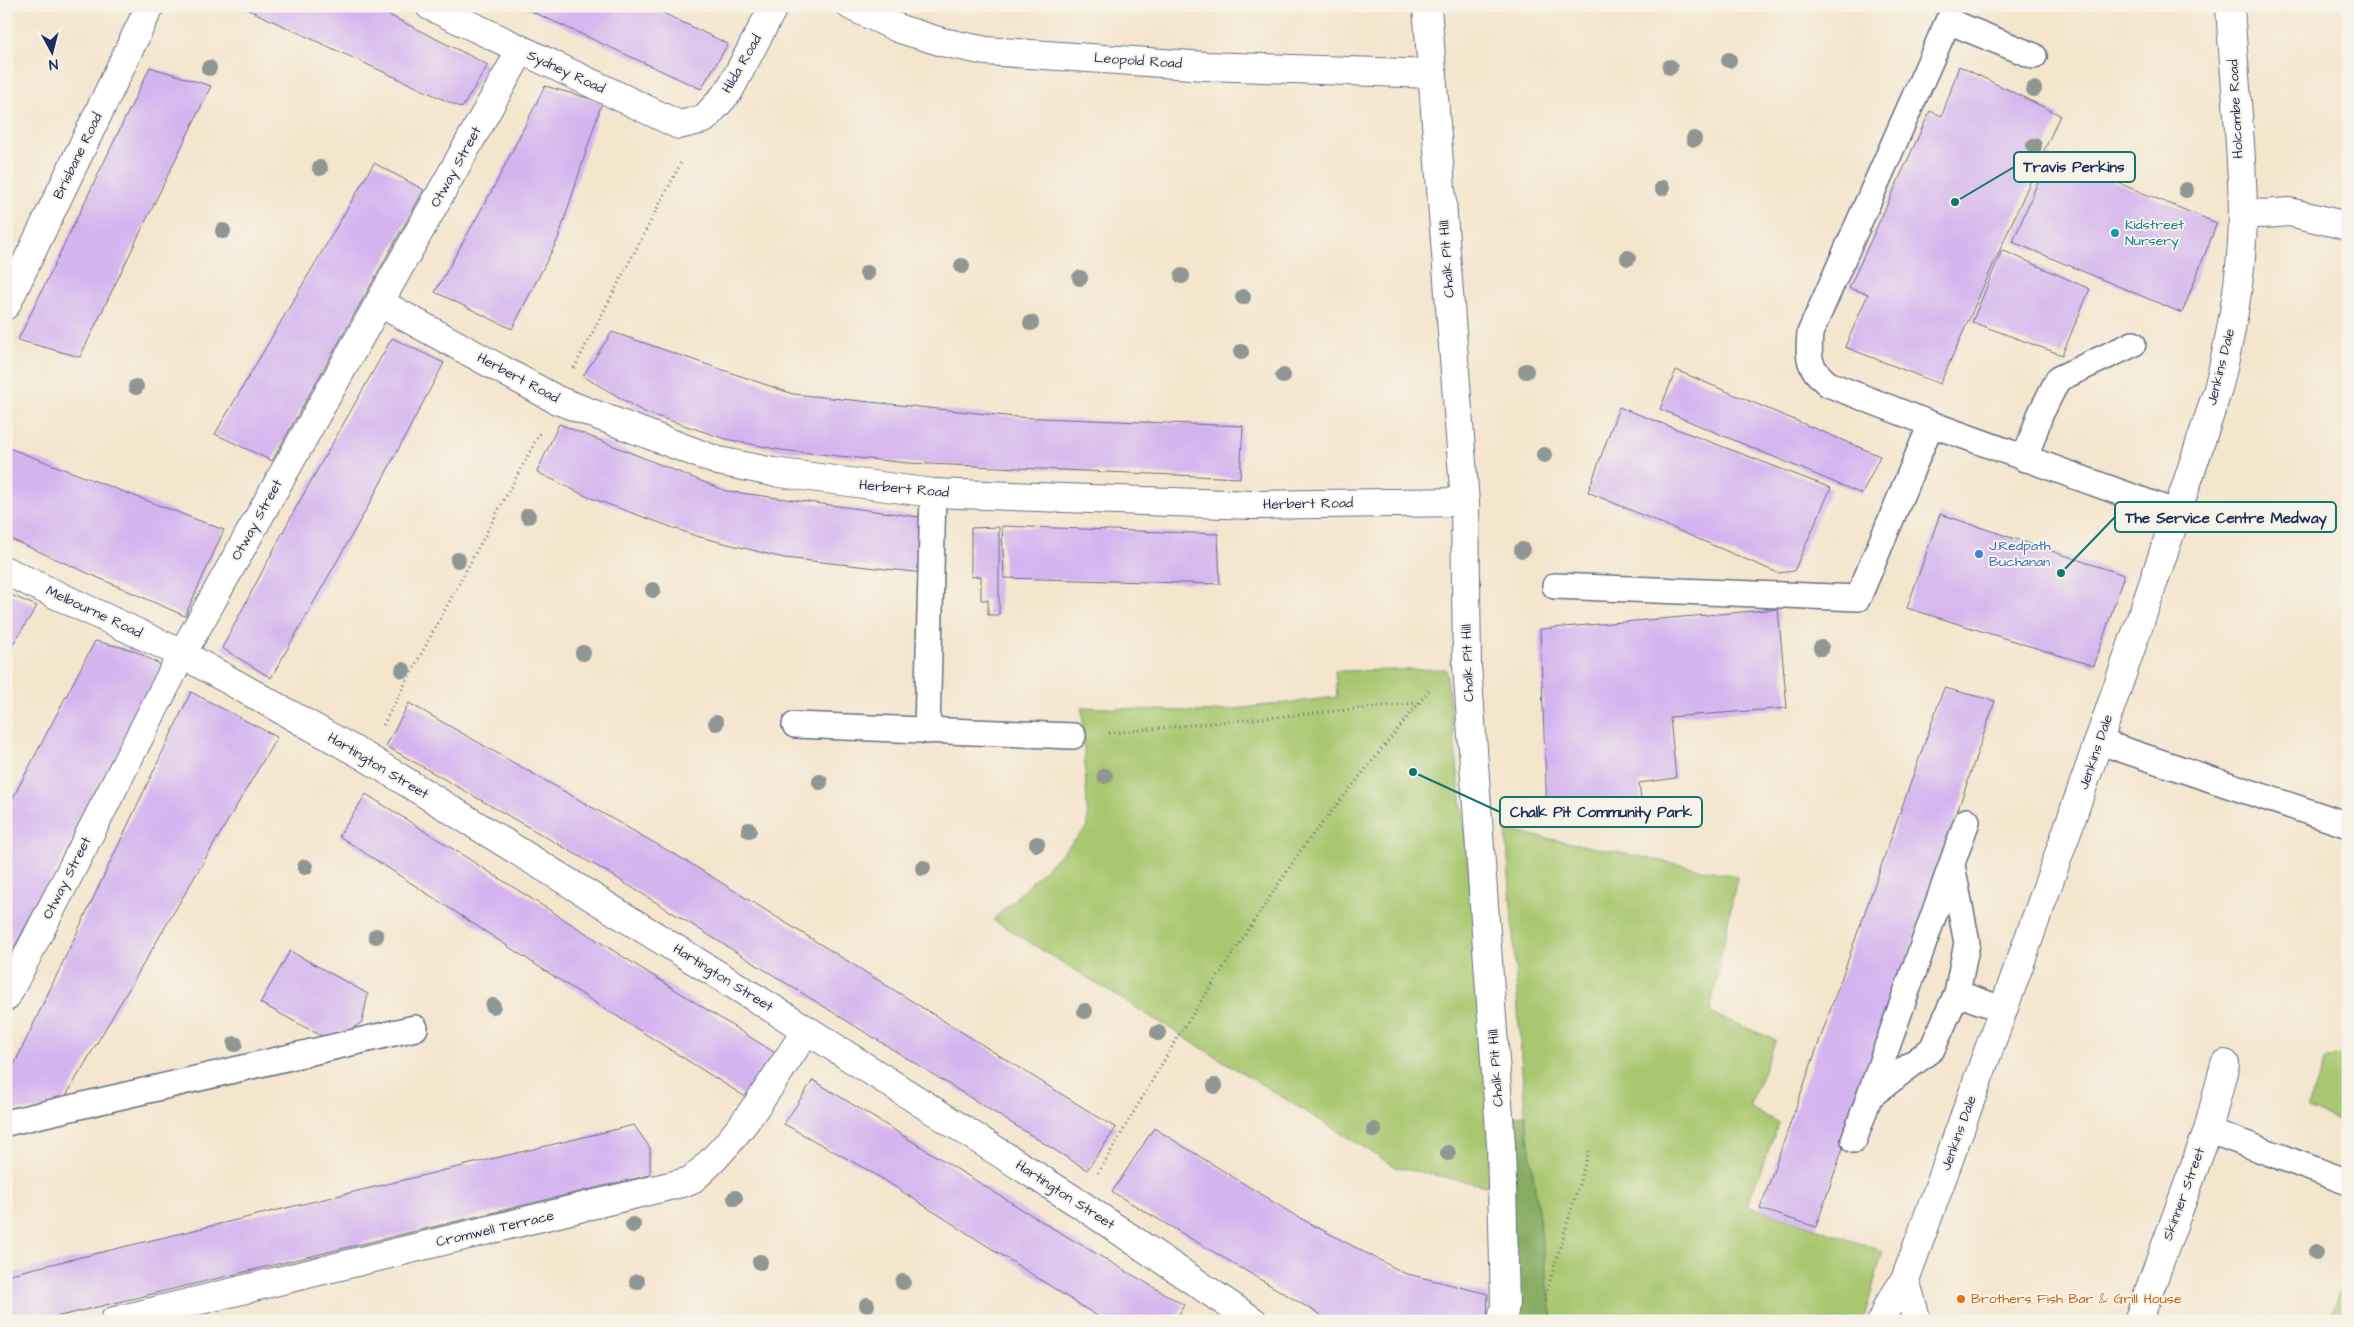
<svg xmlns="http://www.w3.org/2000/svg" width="2354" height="1327" viewBox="0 0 2354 1327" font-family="'Architects Daughter',sans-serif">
<rect width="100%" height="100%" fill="#f7f3e8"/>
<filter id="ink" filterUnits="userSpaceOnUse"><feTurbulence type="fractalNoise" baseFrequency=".02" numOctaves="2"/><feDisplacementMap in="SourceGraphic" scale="10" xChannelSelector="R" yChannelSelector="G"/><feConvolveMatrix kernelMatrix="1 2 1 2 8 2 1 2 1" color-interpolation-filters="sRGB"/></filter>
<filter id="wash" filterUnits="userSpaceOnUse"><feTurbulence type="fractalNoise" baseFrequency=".0096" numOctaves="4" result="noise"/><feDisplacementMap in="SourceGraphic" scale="20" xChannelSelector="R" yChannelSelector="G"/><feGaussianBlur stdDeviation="1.12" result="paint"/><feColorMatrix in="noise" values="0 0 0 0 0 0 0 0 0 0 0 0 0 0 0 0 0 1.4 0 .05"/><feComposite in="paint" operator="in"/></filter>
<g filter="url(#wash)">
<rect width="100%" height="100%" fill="#f4e5cd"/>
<path fill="#a9c76f" stroke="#627b66" d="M1446,669l55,476 -14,41 -91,-19 -403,-247 95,-93 -6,-120 126,5 129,-15 -2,-26z
M1506,830l231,46 -27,137 66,27 -27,67 30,16 -32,82 136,46 -20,70h-310l-28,-206z
M2348,1055v70l-41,-16 19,-50z
M2348,1270v51h-21z"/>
<path fill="#86ac62" stroke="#506e60" d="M1525,1115l28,206h-44l1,-205z"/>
<g id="blocks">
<path fill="#d4b4ef" d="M240,6h131l117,59 -26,43z
M520,6h128l80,38 -27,45z
M1959,66l101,49 -120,269 -95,-37 23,-53 -19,-6 81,-177 12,5z
M150,67l61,19 -131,271 -62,-17z
M545,86l57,16 -44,137 -46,90 -77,-37 60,-107z
M2049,155l168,68 -35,90 -169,-71z
M374,163l50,27 -152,271 -57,-27z
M2002,250l88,39 -28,66 -90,-33z
M612,332l181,62 223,23 227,9 -3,52 -332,-15 -128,-13 -54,-11 -82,-27 -61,-36z
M392,338l52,25 -73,138 -100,177 -49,-30 72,-137z
M1676,370l204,86 -18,38 -202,-85z
M1619,407l212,81 -37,83 -16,2 -190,-81z
M559,424l167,67 201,27 -3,55 -140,-15 -88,-22 -108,-39 -51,-25z
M6,447l218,83 -39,86 -179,-79z
M1940,514l184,61 -30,91 -187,-58z
M1002,526l216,8 2,50 -216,-6z
M999,527v88h-11v-15h-7v-24l-10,1v-49z
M6,593l31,13 -29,46 -2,-1z
M1778,609l9,99 -117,9 6,61 -37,5 3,26 -95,4 -7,-184z
M95,641l38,9 32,17 -159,296v-152z
M1944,688l51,13 -179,526 -56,-18z
M191,692l86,45 -220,374 -51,-2v-27z
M409,703l279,159 428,266 -29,42 -480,-298 -221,-126z
M366,794l414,262 -28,45 -188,-118 -225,-147z
M290,951l78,43 -6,28 -29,20 -73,-39z
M813,1080l236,146 135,79 -9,16h-70l-232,-148 -89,-49z
M634,1125l16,23v27l-611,146h-33v-46z
M1154,1128l142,88 108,57 84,21 -1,27h-156l-219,-129z"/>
</g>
</g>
<g filter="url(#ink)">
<use href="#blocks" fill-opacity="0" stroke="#676f85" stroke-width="1"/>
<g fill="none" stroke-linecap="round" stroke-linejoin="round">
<defs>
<path id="service" d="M1931,424l-103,-40c-20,-17 -20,-25 -18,-51l138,-312 86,35
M2025,459l15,-44 18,-36 75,-35
M1555,586l303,12 73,-174 246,89
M795,725l278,11
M927,731l6,-238
M2100,742l248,83
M1952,865l15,78 -10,50
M1870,1096l62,-47 25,-56 47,17
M6,1123l409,-95
M2208,1130l140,52
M1854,1140l113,-319"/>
<path id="minor" d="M430,6l249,119 25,-6 25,-28 45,-85
M851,6l49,23 42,13 44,9 220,15 227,8
M1427,6l38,496 2,163 34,480 4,160 -3,16
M2243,212l20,2 26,-2 59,14
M380,303l177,97 161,61 55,11 160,21 319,12 213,-3
M6,305l144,-299
M6,571l176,83 184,103 441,273 273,174 173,117
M6,997l176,-343 339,-604
M1905,1280l12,41
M114,1321l576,-140c49,-40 81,-99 117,-151
M1882,1321l5,-14 18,-27c108,-296 215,-591 313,-891 14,-57 25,-118 25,-177 -1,-68 -9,-137 -13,-206
M2138,1321l70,-191 17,-66"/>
</defs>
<use href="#service" stroke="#676f85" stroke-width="28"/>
<use href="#minor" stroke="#676f85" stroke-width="30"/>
<path stroke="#676f85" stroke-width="3" stroke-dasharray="1 4" stroke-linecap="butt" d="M574,368l108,-207
M383,725l158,-294
M1109,733l309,-30
M1098,1173l81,-138 124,-188 128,-159
M1544,1300l45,-149"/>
<use href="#service" stroke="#fff" stroke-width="25"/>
<use href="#minor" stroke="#fff" stroke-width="28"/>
</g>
<g fill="#909692">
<circle cx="1729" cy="60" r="8"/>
<circle cx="1670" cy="67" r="8"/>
<circle cx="209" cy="68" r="8"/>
<circle cx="2034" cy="89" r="8"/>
<circle cx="1694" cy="139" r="8"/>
<circle cx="2034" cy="146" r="8"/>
<circle cx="320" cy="168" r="8"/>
<circle cx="1662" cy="188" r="8"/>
<circle cx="2186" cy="190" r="8"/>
<circle cx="223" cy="231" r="8"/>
<circle cx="1628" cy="258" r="8"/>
<circle cx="962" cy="266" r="8"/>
<circle cx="867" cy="273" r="8"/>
<circle cx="1182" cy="276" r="8"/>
<circle cx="1080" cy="278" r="8"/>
<circle cx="1243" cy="297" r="8"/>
<circle cx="1031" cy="323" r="8"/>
<circle cx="1241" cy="352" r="8"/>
<circle cx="1526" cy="371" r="8"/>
<circle cx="1283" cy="376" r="8"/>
<circle cx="136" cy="387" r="8"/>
<circle cx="1544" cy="455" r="8"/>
<circle cx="528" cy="516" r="8"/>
<circle cx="1522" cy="550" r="8"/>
<circle cx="458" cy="560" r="8"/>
<circle cx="653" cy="590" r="8"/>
<circle cx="1821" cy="648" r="8"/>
<circle cx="583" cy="653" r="8"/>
<circle cx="403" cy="670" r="8"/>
<circle cx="716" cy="723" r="8"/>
<circle cx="1105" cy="776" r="8"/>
<circle cx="820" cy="782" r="8"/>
<circle cx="749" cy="830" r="8"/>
<circle cx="1037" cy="844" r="8"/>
<circle cx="305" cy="867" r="8"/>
<circle cx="923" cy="868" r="8"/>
<circle cx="376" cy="936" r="8"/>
<circle cx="493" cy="1006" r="8"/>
<circle cx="1085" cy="1011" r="8"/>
<circle cx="1158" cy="1033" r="8"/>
<circle cx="235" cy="1044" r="8"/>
<circle cx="1215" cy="1086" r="8"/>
<circle cx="1374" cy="1130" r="8"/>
<circle cx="1448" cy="1153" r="8"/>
<circle cx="735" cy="1198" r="8"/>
<circle cx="633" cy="1225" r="8"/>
<circle cx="2316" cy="1252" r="8"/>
<circle cx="760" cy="1262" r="8"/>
<circle cx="637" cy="1282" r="8"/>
<circle cx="903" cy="1282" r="8"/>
<circle cx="867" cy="1305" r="8"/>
</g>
</g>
<circle fill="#0f9aa8" stroke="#f7f3e8" stroke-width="2" cx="2115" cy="233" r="5"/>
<circle fill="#3f7fe0" stroke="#f7f3e8" stroke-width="2" cx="1979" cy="554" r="5"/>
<circle fill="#e8710a" stroke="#f7f3e8" stroke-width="2" cx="1961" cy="1299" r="5"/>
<g text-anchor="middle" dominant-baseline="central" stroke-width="4" stroke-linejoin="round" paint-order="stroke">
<g font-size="14" fill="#1b2f5e" stroke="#f7f3e8">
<text transform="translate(1138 61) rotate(4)">Leopold Road</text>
<text transform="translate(742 64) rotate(-60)">Hilda Road</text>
<text transform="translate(566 72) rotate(25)">Sydney Road</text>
<text transform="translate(2236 109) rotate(-93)">Holcombe Road</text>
<text transform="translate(78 156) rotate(-64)">Brisbane Road</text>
<text transform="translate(456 167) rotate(-61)">Otway Street</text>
<text transform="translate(1447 259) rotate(-94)">Chalk Pit Hill</text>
<text transform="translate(2221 367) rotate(-76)">Jenkins Dale</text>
<text transform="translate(518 378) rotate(28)">Herbert Road</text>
<text transform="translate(904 489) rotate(5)">Herbert Road</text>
<text transform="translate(1308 504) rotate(-1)">Herbert Road</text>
<text transform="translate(257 520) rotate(-61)">Otway Street</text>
<text transform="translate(94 612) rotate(25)">Melbourne Road</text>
<text transform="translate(1468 663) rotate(-92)">Chalk Pit Hill</text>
<text transform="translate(2096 752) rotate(-71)">Jenkins Dale</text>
<text transform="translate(378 766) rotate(31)">Hartington Street</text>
<text transform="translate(67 878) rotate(-63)">Otway Street</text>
<text transform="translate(723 978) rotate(32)">Hartington Street</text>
<text transform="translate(1496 1068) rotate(-94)">Chalk Pit Hill</text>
<text transform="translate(1959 1133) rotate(-70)">Jenkins Dale</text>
<text transform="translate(2184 1194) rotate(-70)">Skinner Street</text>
<text transform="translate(1065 1195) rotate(33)">Hartington Street</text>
<text transform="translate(495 1229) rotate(-13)">Cromwell Terrace</text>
</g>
<g font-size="14" fill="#0d838f" stroke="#f7f3e8" text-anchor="start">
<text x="2125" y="225">Kidstreet<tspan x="2125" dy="16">Nursery</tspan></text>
</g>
<g font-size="14" fill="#366cbe" stroke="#f7f3e8" text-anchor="start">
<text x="1989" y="546">J.Redpath<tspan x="1989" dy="16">Buchanan</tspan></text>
</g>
<g font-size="14" fill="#c56008" stroke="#f7f3e8" text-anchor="start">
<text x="1971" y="1299">Brothers Fish Bar &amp; Grill House</text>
</g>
</g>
<path fill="none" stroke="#0f766e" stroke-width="2" d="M1955 202L2014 167M2061 573L2115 517M1413 772L1500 812"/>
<g fill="#0f766e" stroke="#f7f3e8" stroke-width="2">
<circle cx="1955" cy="202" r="5"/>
<circle cx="2061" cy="573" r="5"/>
<circle cx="1413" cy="772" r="5"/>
</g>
<g fill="#f7f3e8" stroke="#0f766e" stroke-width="2">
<rect x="2014" y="152" width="121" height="30" rx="5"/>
<rect x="2115" y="502" width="221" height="30" rx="5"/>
<rect x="1500" y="797" width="202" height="30" rx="5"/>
</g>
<g font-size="15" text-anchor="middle" font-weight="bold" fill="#1b2f5e">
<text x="2074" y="172">Travis Perkins</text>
<text x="2226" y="523">The Service Centre Medway</text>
<text x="1601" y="817">Chalk Pit Community Park</text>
</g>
<rect width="2354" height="1327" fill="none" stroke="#f7f3e8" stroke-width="25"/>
<g transform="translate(52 52) rotate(173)" stroke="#f7f3e8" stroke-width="4" paint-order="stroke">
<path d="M0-4L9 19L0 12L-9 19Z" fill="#1b2f5e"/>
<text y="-8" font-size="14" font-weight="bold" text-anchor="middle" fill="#1b2f5e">N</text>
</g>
</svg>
